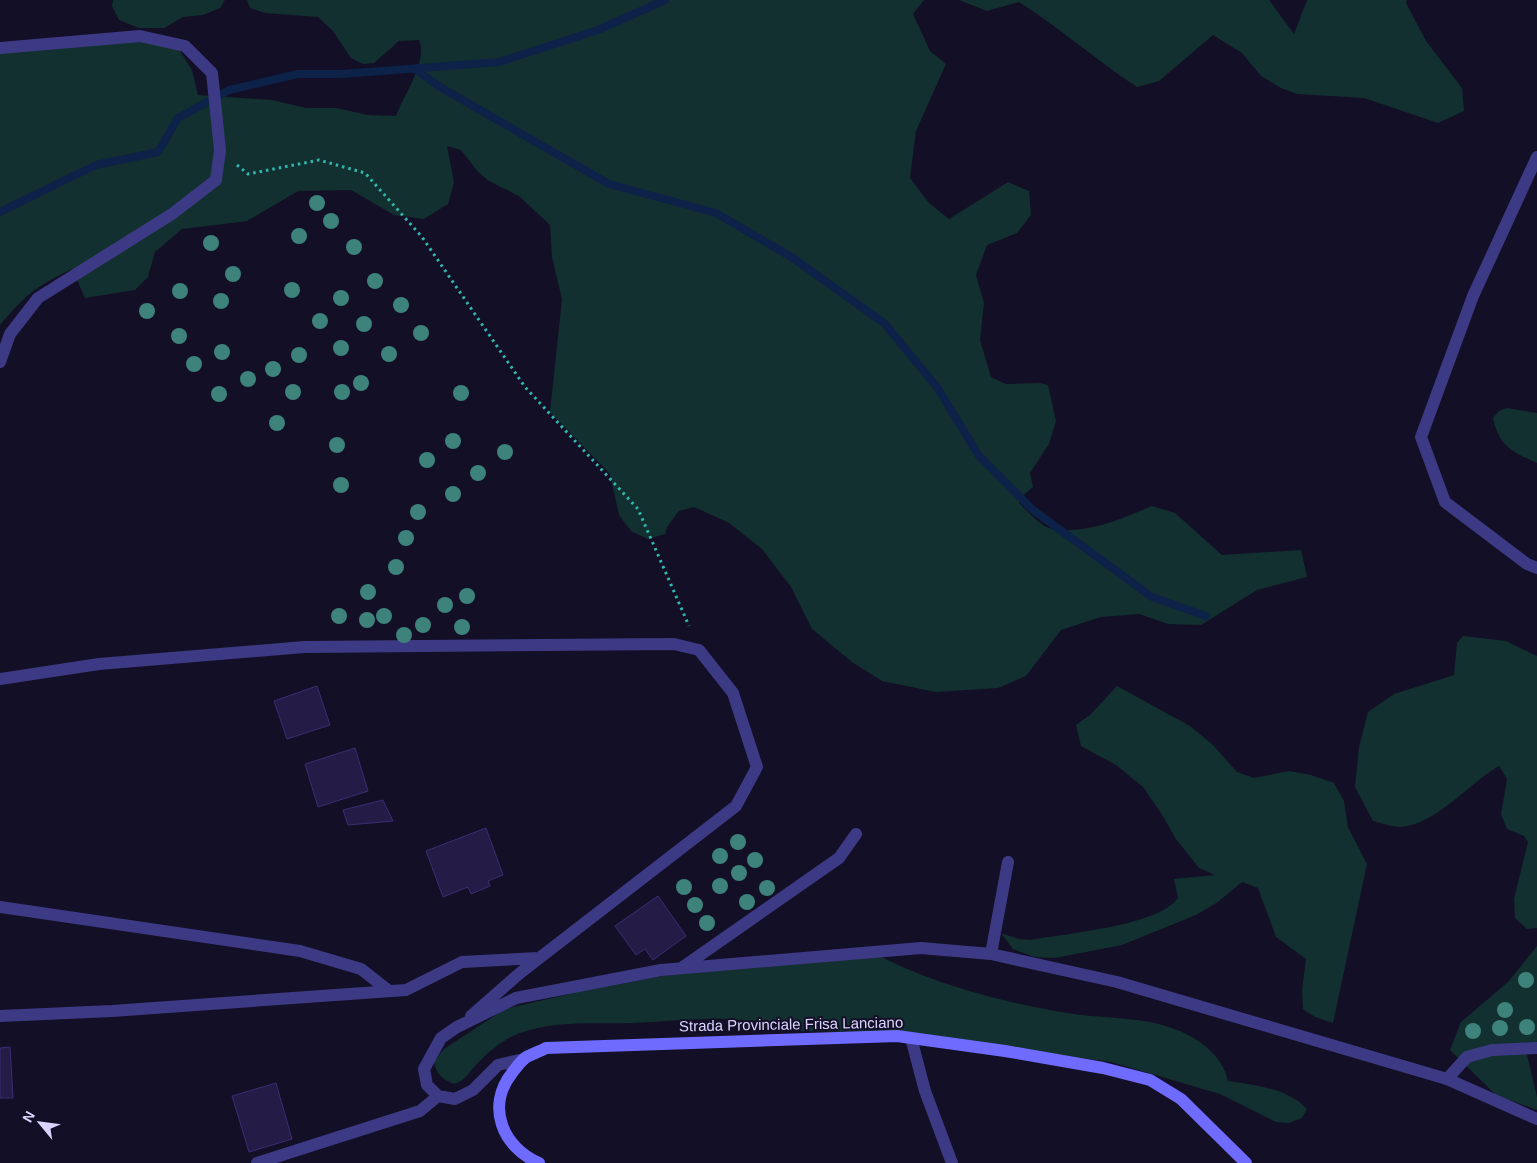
<svg xmlns="http://www.w3.org/2000/svg" width="1537" height="1163" viewBox="0 0 1537 1163" font-family="Helvetica,sans-serif">
<rect width="100%" height="100%" fill="#130f26"/>
<path fill="#12302f" d="M113,0h112l-5,8 -17,7 -20,2 -19,11h-25l-20,-8 -7,-14z
M247,0h677l-11,14 17,37 16,13 -30,67 -6,47 19,25 20,16 59,-37 21,9 2,24 -14,18 -30,12 -11,30 8,28 -4,37 11,37 15,7 34,-1 8,2 8,36 -7,23 -19,29 3,14 -14,12v4c8,7 20,22 30,25 34,8 72,-9 103,-22l23,7 47,42 79,-5 6,27 -50,13 -56,35 -33,-1 -29,-10 -38,3 -40,13 -35,46 -28,12 -62,4 -54,-11 -30,-19 -40,-33 -21,-42 -29,-38 -33,-26 -13,-6 -22,-10 -15,4 -12,16 -2,7 -17,5 -17,-8 -12,-16 -9,-41 -60,-62 12,-113 -10,-42 -2,-32 -31,-29 -30,-15 -10,-8 -18,-23 -14,-4 7,36 -6,22 -24,15 -30,-4 -43,-25 -53,1 -51,30 -65,8 -27,23 -7,25 -13,13 -50,8 -13,-29c-35,17 -46,25 -72,56v-276l155,-9 25,11 12,19 6,25 74,5 34,8h30l32,7 28,1c8,-22 32,-54 23,-76l-20,1 -25,22 -11,1 -12,-6 -18,-27 -15,-14 -53,-4 -15,-5z
M959,0h310l25,34 13,-34h100l-1,3 20,38 36,47 2,23 -26,12 -74,-25 -67,-4 -16,-6 -20,-12 -19,-23 -29,-18 -54,46 -22,6c-41,-27 -77,-59 -118,-85l-32,9z
M1507,408l30,5v50c-25,-11 -38,-17 -44,-45l6,-7z
M1463,636l43,5 31,15v272l-10,1 -12,-11 -1,-19 14,-57 -4,-6 -17,-7 -6,-15 6,-35 -8,-13c-30,17 -63,59 -99,61 -8,0 -19,-4 -27,-6l-18,-34 4,-40 9,-35 26,-18 60,-19 3,-32z
M1117,686l73,40 23,19 24,27 17,6 35,-7 22,4 23,8 10,18 4,26 19,37 -34,159 -18,-6 -12,-8 -1,-19 4,-31 -30,-22 -18,-49 -16,-6 -24,20 -22,13 -74,30 -67,13 -21,-1 -21,-8 -12,-16 18,6 12,1c36,-7 127,-14 147,-42l-4,-19 41,-4 -16,-7 -23,-29 -15,-26 -18,-26 -27,-22 -35,-19 -5,-21 15,-11z
M1537,946v98l-13,-2 13,55v13l-41,-15 -46,-45 11,-28 47,-40z
M882,957c51,27 128,47 185,56 34,6 72,3 105,15 24,8 51,27 56,53 27,4 59,7 79,28l-5,9 -13,5 -13,-1 -56,-28 -109,-32 -221,-30 -102,-1c-43,-20 -108,-10 -155,-8 -38,1 -77,-3 -113,10 -14,5 -31,18 -41,29 -9,8 -12,18 -25,22 -12,-5 -17,-9 -20,-22l10,-13 61,-40 73,-17 90,-17z"/>
<g fill="none" stroke-linecap="round" stroke-linejoin="round">
<path stroke="#0c2248" stroke-width="8" d="M415,69l25,18 169,97 107,29 77,45 91,65 53,64 42,69 54,54 119,87 54,19
M0,212l96,-47 62,-13 20,-34 51,-28 69,-16h44l157,-12 99,-32 67,-30"/>
</g>
<path fill="#241b47" stroke="#3b2d73" d="M317,686l13,39 -43,14 -13,-38z
M355,748l13,43 -50,16 -13,-43z
M383,800l10,21 -45,4 -5,-15z
M486,828l17,47 -15,6 2,5 -19,8 -3,-7 -25,10 -17,-46z
M658,896l28,40 -33,24 -8,-11 -9,6 -21,-29z
M10,1047l3,51h-13v-50z
M276,1083l16,56 -43,13 -17,-56z"/>
<g fill="none" stroke-linecap="round" stroke-linejoin="round">
<path stroke="#2fb8b0" stroke-width="3" stroke-dasharray="2.5 4" stroke-linecap="butt" d="M237,165l11,9 71,-14 46,13 57,64 103,150 113,122 51,117"/>
<path stroke="#3d3a85" stroke-width="12" d="M1537,157l-64,139 -52,141 24,65 82,62 10,4
M991,954l17,-92
M1447,1079l20,-22 25,-7 45,-2"/>
<path stroke="#3d3a85" stroke-width="12" d="M0,48l140,-12 45,10 27,27 8,77 -4,30 -44,34 -134,84 -28,36 -10,28
M0,679l99,-15 205,-17 370,-3 25,6 34,43 24,74 -21,39 -216,167 -49,43
M0,907l300,44 61,18 28,22
M683,967l156,-109 17,-24
M0,1016l112,-5 294,-21 56,-28 77,-4
M911,1038l14,53 27,72
M524,1059l-26,6 -25,25 -18,9 -17,-3 -11,-11 -3,-16 17,-31 16,-11 59,-29 145,-28 260,-22 70,6 126,28 330,97 90,40
M257,1163l163,-52 18,-15"/>
<path stroke="#6f6bff" stroke-width="12" d="M539,1163c-37,-16 -53,-57 -27,-90 4,-5 8,-11 13,-15 6,-4 14,-6 21,-10l351,-12 108,15 98,17 47,12 31,19 65,64"/>
</g>
<g fill="#3d827b">
<circle cx="317" cy="203" r="8"/>
<circle cx="331" cy="221" r="8"/>
<circle cx="299" cy="236" r="8"/>
<circle cx="211" cy="243" r="8"/>
<circle cx="354" cy="247" r="8"/>
<circle cx="233" cy="274" r="8"/>
<circle cx="375" cy="281" r="8"/>
<circle cx="292" cy="290" r="8"/>
<circle cx="180" cy="291" r="8"/>
<circle cx="341" cy="298" r="8"/>
<circle cx="221" cy="301" r="8"/>
<circle cx="401" cy="305" r="8"/>
<circle cx="147" cy="311" r="8"/>
<circle cx="320" cy="321" r="8"/>
<circle cx="364" cy="324" r="8"/>
<circle cx="421" cy="333" r="8"/>
<circle cx="179" cy="336" r="8"/>
<circle cx="341" cy="348" r="8"/>
<circle cx="222" cy="352" r="8"/>
<circle cx="389" cy="354" r="8"/>
<circle cx="299" cy="355" r="8"/>
<circle cx="194" cy="364" r="8"/>
<circle cx="273" cy="369" r="8"/>
<circle cx="248" cy="379" r="8"/>
<circle cx="361" cy="383" r="8"/>
<circle cx="293" cy="392" r="8"/>
<circle cx="342" cy="392" r="8"/>
<circle cx="461" cy="393" r="8"/>
<circle cx="219" cy="394" r="8"/>
<circle cx="277" cy="423" r="8"/>
<circle cx="453" cy="441" r="8"/>
<circle cx="337" cy="445" r="8"/>
<circle cx="505" cy="452" r="8"/>
<circle cx="427" cy="460" r="8"/>
<circle cx="478" cy="473" r="8"/>
<circle cx="341" cy="485" r="8"/>
<circle cx="453" cy="494" r="8"/>
<circle cx="418" cy="512" r="8"/>
<circle cx="406" cy="538" r="8"/>
<circle cx="396" cy="567" r="8"/>
<circle cx="368" cy="592" r="8"/>
<circle cx="467" cy="596" r="8"/>
<circle cx="445" cy="605" r="8"/>
<circle cx="339" cy="616" r="8"/>
<circle cx="384" cy="616" r="8"/>
<circle cx="367" cy="620" r="8"/>
<circle cx="423" cy="625" r="8"/>
<circle cx="462" cy="627" r="8"/>
<circle cx="404" cy="635" r="8"/>
<circle cx="738" cy="842" r="8"/>
<circle cx="720" cy="856" r="8"/>
<circle cx="755" cy="860" r="8"/>
<circle cx="739" cy="873" r="8"/>
<circle cx="720" cy="886" r="8"/>
<circle cx="684" cy="887" r="8"/>
<circle cx="767" cy="888" r="8"/>
<circle cx="747" cy="902" r="8"/>
<circle cx="695" cy="905" r="8"/>
<circle cx="707" cy="923" r="8"/>
<circle cx="1526" cy="980" r="8"/>
<circle cx="1505" cy="1010" r="8"/>
<circle cx="1527" cy="1027" r="8"/>
<circle cx="1500" cy="1028" r="8"/>
<circle cx="1473" cy="1031" r="8"/>
</g>
<g text-anchor="middle" dominant-baseline="central" stroke-width="4" stroke-linejoin="round" paint-order="stroke">
<g font-size="15" fill="#d9d4ff" stroke="#130f26">
<text transform="translate(791 1024) rotate(-1)">Strada Provinciale Frisa Lanciano</text>
</g>
</g>
<g transform="translate(40 1123) rotate(299)" stroke="#130f26" stroke-width="4" paint-order="stroke">
<path d="M0-4L9 19L0 12L-9 19Z" fill="#d9d4ff"/>
<text y="-8" font-size="14" font-weight="bold" text-anchor="middle" fill="#d9d4ff">N</text>
</g>
</svg>
